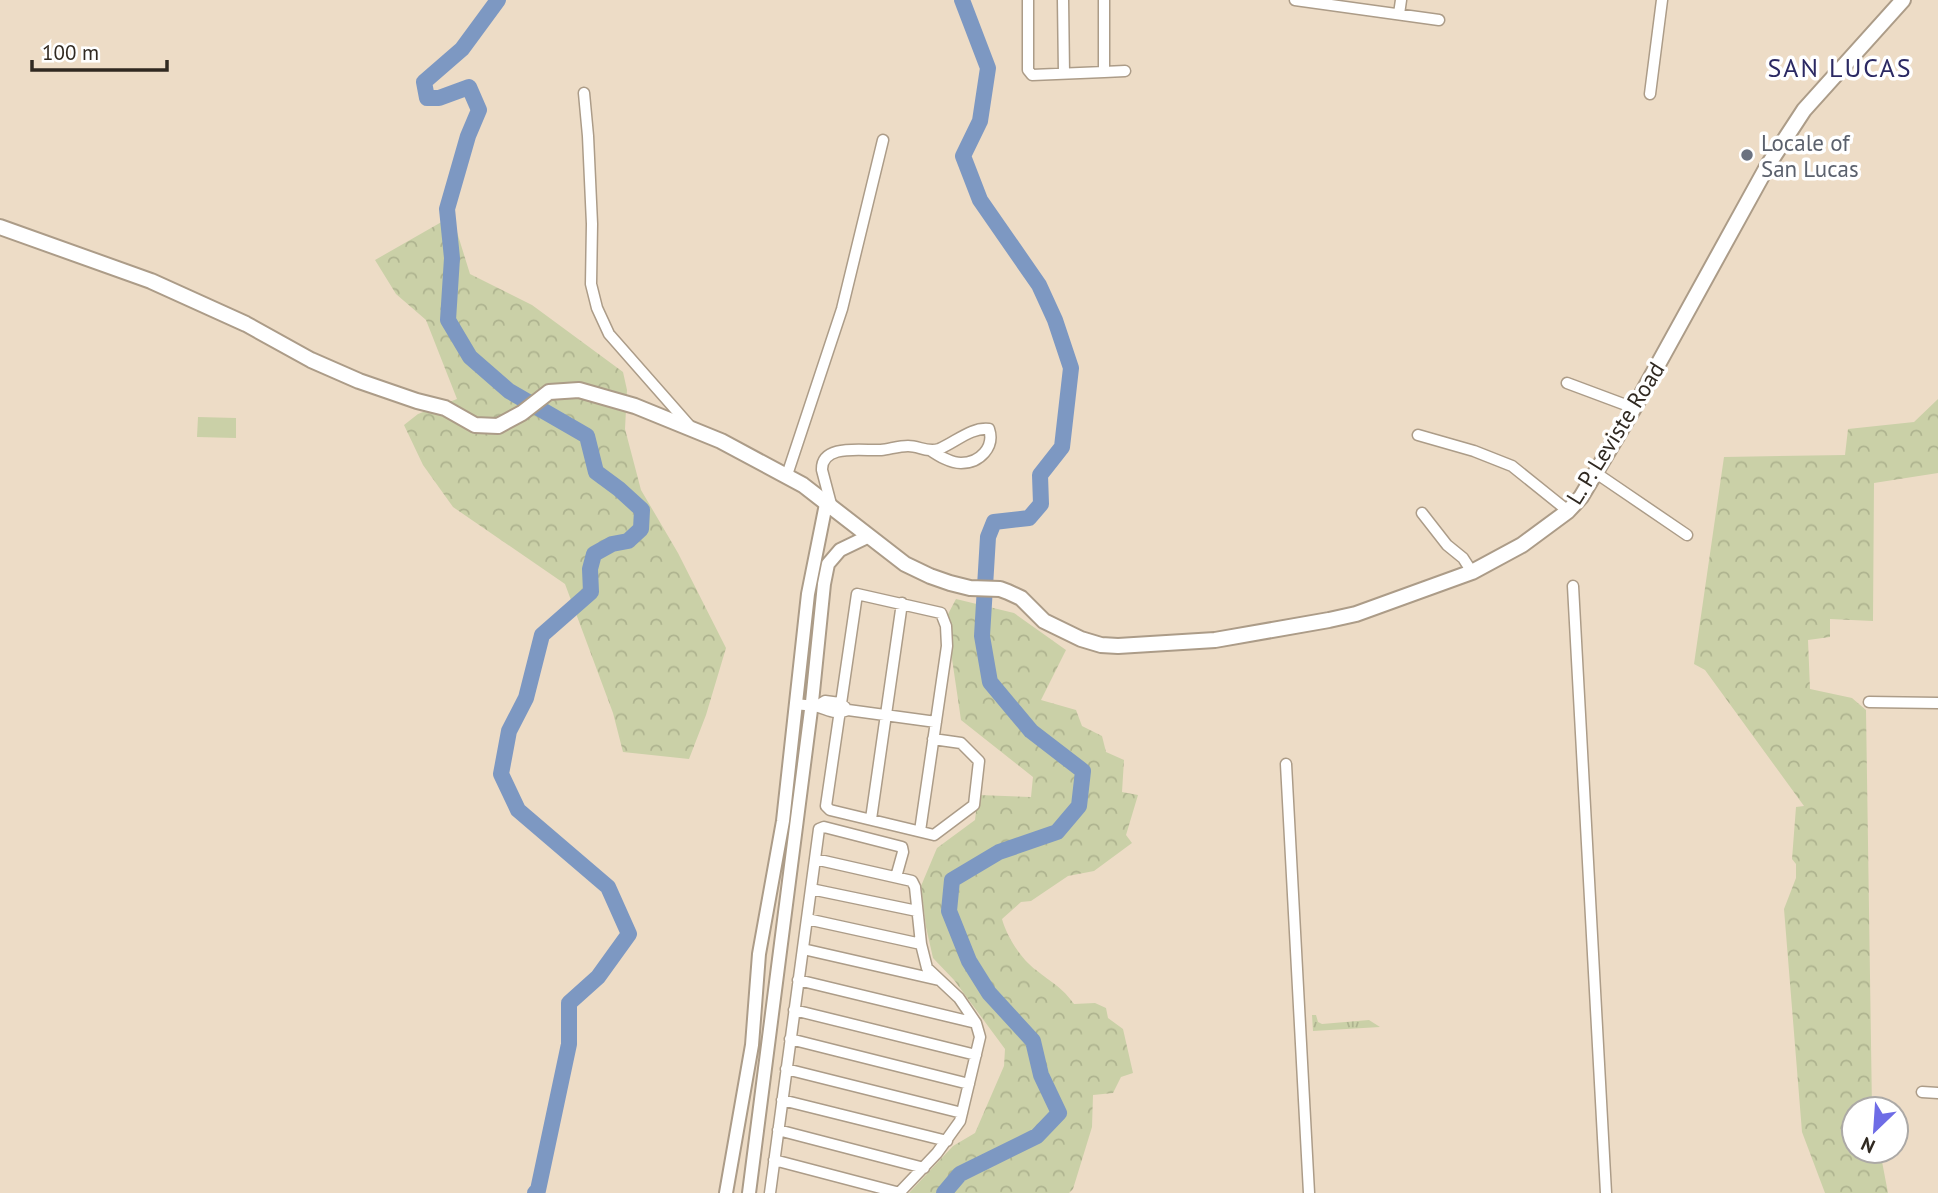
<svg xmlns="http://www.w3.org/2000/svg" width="1938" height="1193" viewBox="0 0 1938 1193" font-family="'PT Sans',sans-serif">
<defs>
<pattern id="grass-tufts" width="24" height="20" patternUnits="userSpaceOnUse" patternTransform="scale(1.75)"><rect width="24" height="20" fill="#cad0a7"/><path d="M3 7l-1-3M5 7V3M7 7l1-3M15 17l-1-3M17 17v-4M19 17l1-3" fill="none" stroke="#aeb38f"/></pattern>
<pattern id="forest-crowns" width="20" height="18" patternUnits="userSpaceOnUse" patternTransform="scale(1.75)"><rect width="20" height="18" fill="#cad0a7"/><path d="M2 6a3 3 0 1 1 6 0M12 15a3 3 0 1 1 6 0" fill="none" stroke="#aeb38f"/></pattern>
</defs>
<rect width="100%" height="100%" fill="#eddcc6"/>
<path fill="url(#grass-tufts)" d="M1312,1015h4l2,7 4,2 47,-4 11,7 -67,4z"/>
<path fill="url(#forest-crowns)" d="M452,216l18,58 62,31 91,67 4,18 -2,39 16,61 37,63 48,95 -20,67 -17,44 -66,-7 -10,-39 -48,-129 -112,-77 -30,-42 -19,-40 14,-11 39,-15 -31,-79 -30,-26 -21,-34z
M1938,399v74l-64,10 -1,138 -43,-2v18l-22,3 2,49 42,9 14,12 6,399h-18v42h26l8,42h-63l-23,-61 -18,-223 12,-31v-14l-4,-5 4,-52 8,-1 -99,-136 -11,-6 30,-207 121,-2 3,-26 66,-7z
M956,599l58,14 52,37 -25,50 35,10 6,16 20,10 4,16 18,8 -2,32 16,3 -12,40 6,8 -38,28 -26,5 -37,25 -10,1 -19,17c5,18 19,40 34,51 16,13 26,17 38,34l21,-1 11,5 2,10 15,11 10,44 -12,4 -8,16 -20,2 -1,32 -19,62 -4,4h-160l44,-47 22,-13 29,-67 1,-17 -51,-69 -21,-22 -7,-31 -5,-41 16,-38 38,-28 3,-25 53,2 2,-20 -72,-57 -15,-102z"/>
<path fill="#cad0a7" d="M198,417l38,1v20l-39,-1z"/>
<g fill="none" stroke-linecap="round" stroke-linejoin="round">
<path stroke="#7d98c2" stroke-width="16" d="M498,0l-36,49 -38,33 3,16h12l30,-11 10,23 -11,26 -21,73 5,49 -4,62 22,37 39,34 78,45 9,36 23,17 23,21 -1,19 -13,12 -16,3 -18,10 -4,15 1,23 -49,43 -16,63 -17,33 -8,43 17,36 90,77 21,47 -31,43 -29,26v41l-31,146 -3,3
M944,1193l16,-19 77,-38 22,-23 -18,-38 -8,-34 -44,-48 -20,-32 -20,-50 3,-31 47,-28 58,-20 22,-26 4,-35 -52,-40 -41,-49 -8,-46 6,-99 6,-15 35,-4 12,-14 -1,-29 22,-28 9,-79 -16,-48 -16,-35 -59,-85 -17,-44 17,-35 8,-53 -26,-68"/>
<defs>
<path id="minor" d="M1028,0v70l4,5 72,-3v-72
M1063,0l1,73
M1295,0l144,20
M1399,14l2,-14
M1104,72l21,-1
M584,93l4,43 4,88 -1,60 6,24 12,26 80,91
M1650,94l12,-94
M1567,383l67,25
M1418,435l56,16 38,15 56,45
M1596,473l91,62
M787,475l55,-166 41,-169
M832,508l-10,-38c-1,-27 41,-19 59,-20 9,-1 18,-4 27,-4 11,0 20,7 31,3 17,-7 32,-22 50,-20 6,18 -9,34 -28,34 -11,0 -22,-7 -31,-13
M1422,513l25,32 16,13 9,14
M1573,586l33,607
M1869,702l69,1
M796,704c6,1 12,1 18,2 13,2 19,10 34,4l88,12
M817,706l8,-5 15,2 5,4
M1286,764l23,429
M871,819l31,-216
M920,831l27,-185 -1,-20 -5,-13 -84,-19 -31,212 4,4 104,25 40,-30 5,-44 -18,-18 -28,-4
M815,859l97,22 3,6 6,57 6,24 32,30 17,25 4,14 -20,84 -23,32 -38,40
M811,889l106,22
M807,919l114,25
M803,949l136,31
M798,980l178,43
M794,1010l182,45
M790,1039l179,45
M786,1069l176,44
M1922,1092l16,1
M782,1100l165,41
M778,1130l146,38
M774,1160l126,33
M770,1193l49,-364 5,-2 78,20 1,5 -7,25"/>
<path id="tertiary" d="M726,1193l26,-148 7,-91 24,-133 25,-227 18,-90
M749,1193l63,-491 12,-118 4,-20 12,-14 27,-13"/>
<path id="secondary" d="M0,227l151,54 95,43 65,36 48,21 58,20 28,7 30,17 23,1 24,-13 27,-21 30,-2 56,16 86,35 82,44 102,79 25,12 20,7 20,5 30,1 8,3 13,6 23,23 37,18 20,6 17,1 97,-6 114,-20 27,-6 116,-42 50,-27 46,-34 13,-14 53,-89 134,-243 36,-55 99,-110"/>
</defs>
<use href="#minor" stroke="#ac9c88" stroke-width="13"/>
<use href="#tertiary" stroke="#ac9c88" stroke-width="16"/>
<use href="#secondary" stroke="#ac9c88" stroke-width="18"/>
<use href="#minor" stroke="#fff" stroke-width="10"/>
<use href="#tertiary" stroke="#fff" stroke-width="12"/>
<use href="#secondary" stroke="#fff" stroke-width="14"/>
</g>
<circle fill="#6b7280" stroke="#fff" stroke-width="2.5" cx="1747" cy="155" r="7"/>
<g text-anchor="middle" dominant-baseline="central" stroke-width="7" stroke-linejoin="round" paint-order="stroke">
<g font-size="23" fill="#5b616d" stroke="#fff" text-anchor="start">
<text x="1761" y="142">Locale of<tspan x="1761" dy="26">San Lucas</tspan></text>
</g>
<g font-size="23" fill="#302921" stroke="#fff">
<text transform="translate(1615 433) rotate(-58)">L. P. Leviste Road</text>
</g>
<g font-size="26" letter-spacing="2" fill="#2b2963" stroke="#fff">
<text x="1840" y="67">SAN LUCAS</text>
</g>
</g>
<g transform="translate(1875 1130) rotate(205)"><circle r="33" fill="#ffffff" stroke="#aca9a6" stroke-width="2"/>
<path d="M0-5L12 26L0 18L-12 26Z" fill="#6e6ce6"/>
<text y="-10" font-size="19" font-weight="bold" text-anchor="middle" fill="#302921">N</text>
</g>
<path d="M32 60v10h135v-10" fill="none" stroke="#302921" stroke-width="3.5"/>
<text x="42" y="60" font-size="21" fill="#302921" stroke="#ffffff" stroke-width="5" paint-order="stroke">100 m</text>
</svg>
